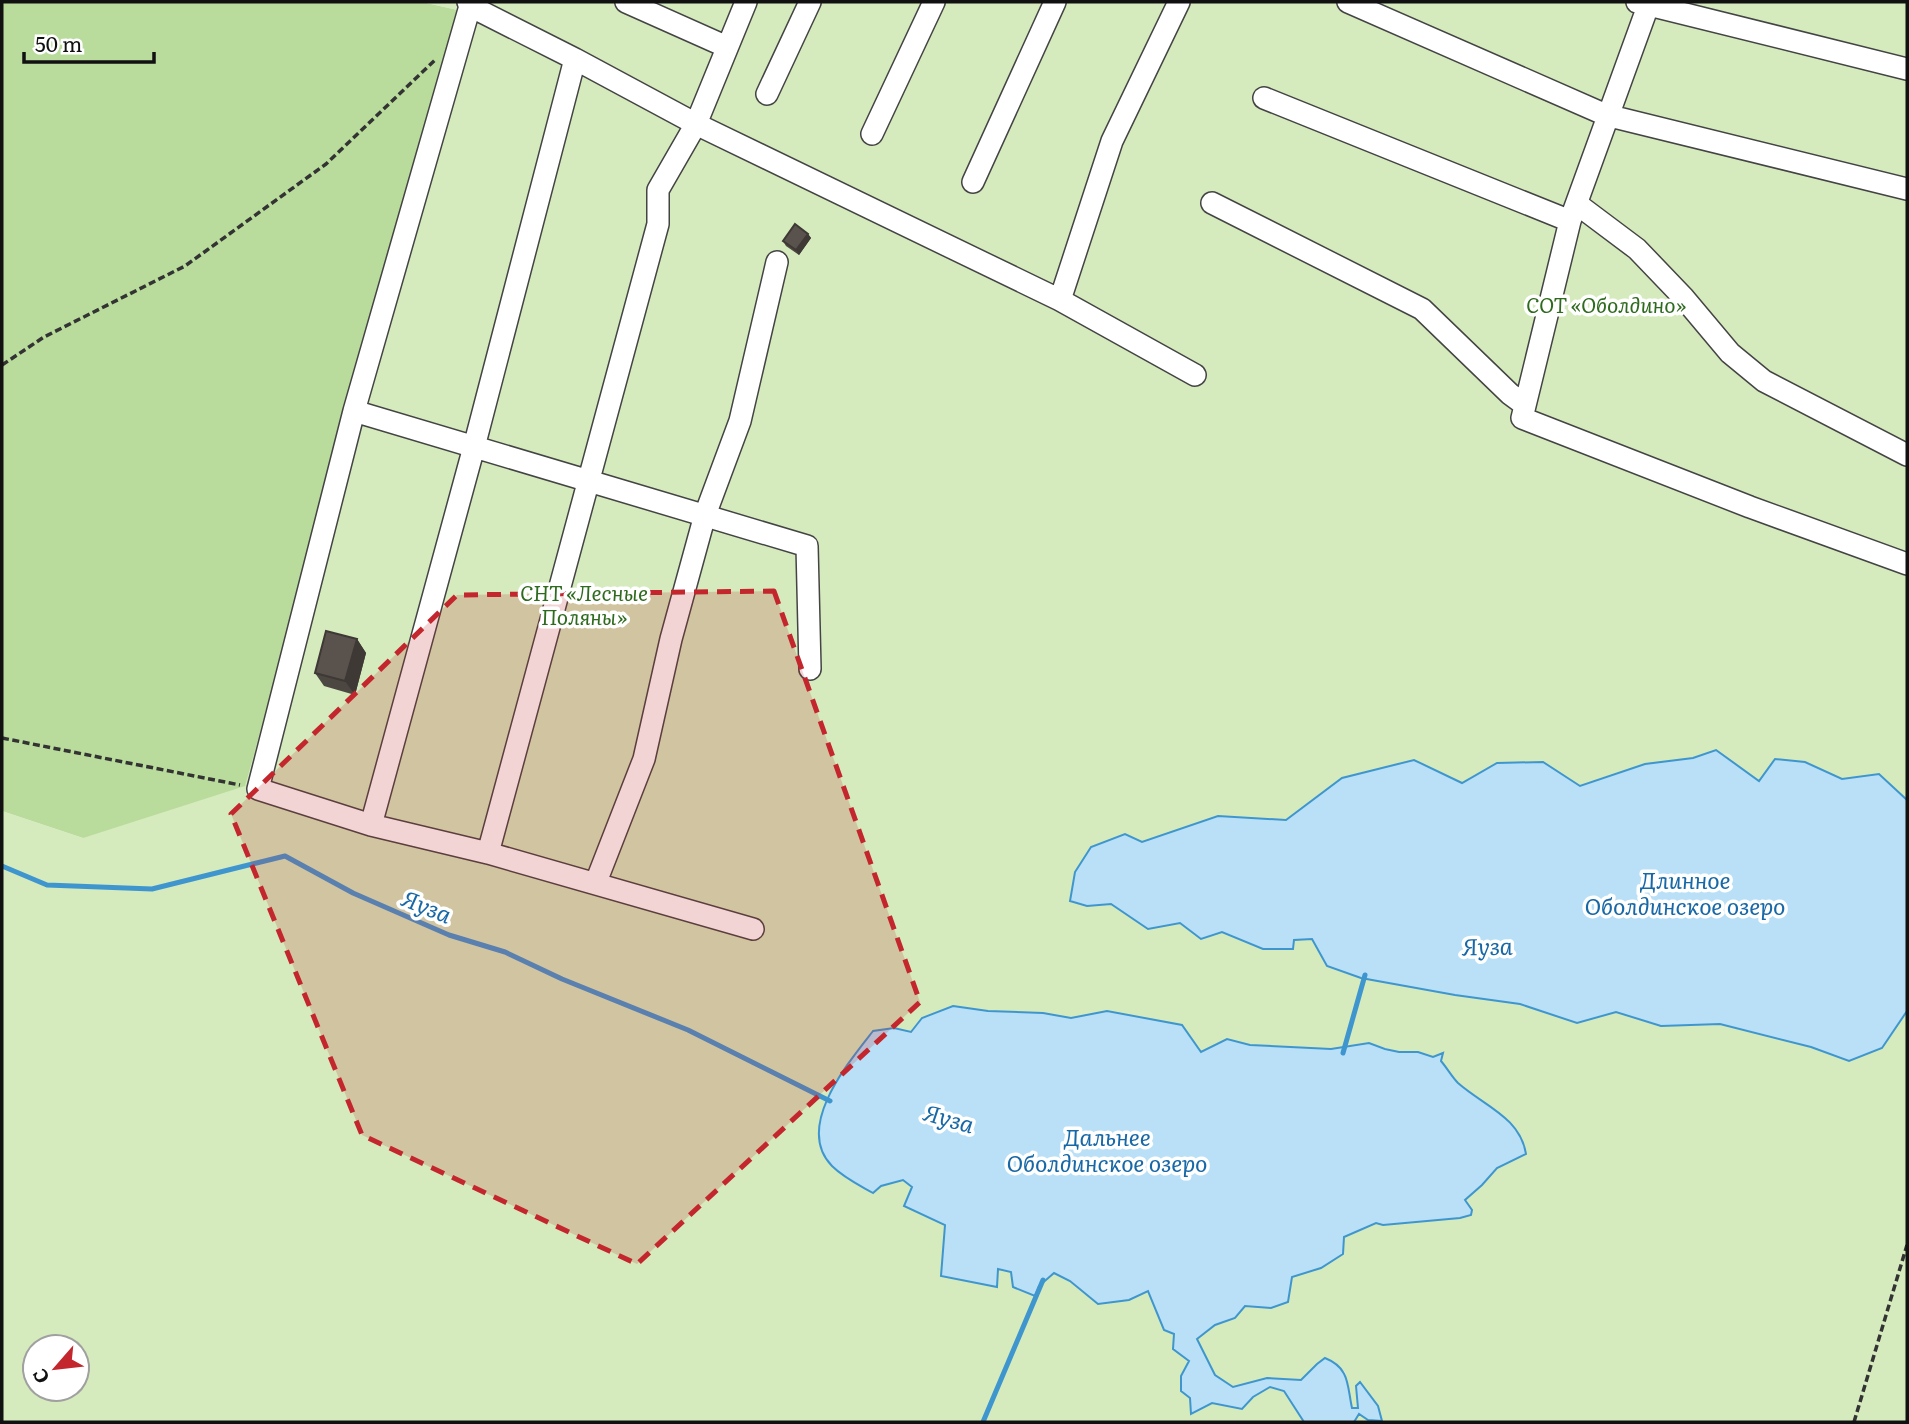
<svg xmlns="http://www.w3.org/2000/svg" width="1909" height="1424" viewBox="0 0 1909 1424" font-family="Literata,serif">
<rect width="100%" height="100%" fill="#fffdf5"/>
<path fill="#d5ebbd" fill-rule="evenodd" d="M422,2h1485v798l-28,-26 -37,5 -37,-17 -30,-3 -15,22 -44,-31 -23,8 -48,6 -65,22 -37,-24 -46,1 -35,20 -48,-23 -72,18 -56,42 -68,-4 -76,26 -55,64 23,-2 38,25 32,-6 21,16 21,-7 41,17 31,-9 18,-1 15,27 34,12 94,17 65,9 57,19 39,-11 45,14 59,-2 91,23 38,14 33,-13 25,-37v411h-553l5,-9 9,7 -12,-34 2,22 -6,1 -7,-37 -28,-8 -16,16 -34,-2 -34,9 -18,-12 -18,-36 18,-14 20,-7 10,-12 26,2 21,-31 29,-9 22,-14v-17l33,-14 7,2 82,-25 17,-15 15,-17 29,-14 -43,-53 -26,-18 -16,-22 2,-7 -10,3 -15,-5h-19l-30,-9 -38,6 -81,-4 -23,-6 -26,13 -94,-41 -36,7 -28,-5 -55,-2 -35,-5 -31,12 -11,14 -18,-4 -21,3 -47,69 56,86 22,-6 10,7 -8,19 40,19 -3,51 55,11v-18l14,3 28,14 15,-13 16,8 28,23 31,-4 19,-9 16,38 10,5 16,27 -9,15 31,27 30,6 11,-12 16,-10 15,4 20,31h-1302v-611l81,27 379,-827zM35,1347h42v42h-42z"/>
<path fill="#b9dc9c" d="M2,2h420l40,9 -217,775 -162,52 -81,-27z"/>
<path fill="#b9e0f7" stroke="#3f96cf" stroke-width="2" d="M1716,750l43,31 16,-22 30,3 37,17 37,-5 28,26v211l-25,37 -33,13 -38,-14 -91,-23 -59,2 -45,-14 -39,11 -57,-19 -65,-9 -94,-17 -34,-12 -15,-27 -18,1 -1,9h-30l-41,-17 -21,7 -21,-16 -32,6 -37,-25 -24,2 -17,-5 5,-29 16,-25 34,-13 17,8 76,-26 68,4 56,-42 72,-18 48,23 35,-20 46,-1 37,24 65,-22 48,-6z
M953,1006l35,5 55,2 28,5 36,-7 75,14 19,27 26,-13 23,6 81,4 38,-6 16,6 14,3h19l15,5 10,-4 -2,8c6,7 11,16 17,22 26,23 62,34 68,71l-29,14 -15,17 -17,15 7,10 -1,5 -11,3 -77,7 -7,-2 -32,14 -1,17 -22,14 -29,9 -4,25 -17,6 -26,-2 -10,12 -20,7 -18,14 18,36 18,12 34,-9 34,2 16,-16 8,-6c25,10 22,27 27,50h6l-2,-22 4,-4 18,24 4,15 -14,-1 -9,-6 -5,8h-50l-20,-31 -14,-4 -17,10 -11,12 -30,-6 -21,11 -1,-16 -9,-7v-15l8,-15 -16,-12 1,-15 -10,-4 -16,-39 -19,9 -31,4 -28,-23 -16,-8 -15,13 -4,10 -22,-9 -2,-15 -13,-3 -1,18 -56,-11 4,-51 -41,-19 8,-19 -9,-7 -22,6 -8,7c-14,-8 -29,-15 -41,-27 -38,-39 16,-103 41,-135l21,-3 17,4 11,-14z"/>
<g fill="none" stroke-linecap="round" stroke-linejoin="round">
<path stroke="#3f96cf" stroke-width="5" d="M2,866l45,19 105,4 133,-33 68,37 96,42 56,17 57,27 126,51 142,71
M1343,1053l22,-78
M983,1422l60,-142"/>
<defs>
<path id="minor" d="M468,2l2,4 -116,405 -96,378 113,36 117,28 265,76
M626,2l101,45
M1348,2l258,113 301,74
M1637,2l270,67
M470,6l105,53 121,65 364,176 135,75
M1648,6l-78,215 -48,197 228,89 157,57
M767,94l43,-92
M1264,98l306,123
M872,134l62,-132
M973,182l82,-180
M1212,203l210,106 88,85 15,11
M1577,204l60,45 46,48 47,56 34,28 143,74
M1060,300l52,-159 67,-139
M354,411l453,135 3,123
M371,825l103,-378 101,-388
M488,853l170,-629v-34l38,-66 50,-122
M596,882l48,-123 27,-120 34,-124 35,-94 37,-159"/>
</defs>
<use href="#minor" stroke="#444" stroke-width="24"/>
<path stroke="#333" stroke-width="3.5" stroke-dasharray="7 3.5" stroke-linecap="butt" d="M2,365l42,-28 141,-71 141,-102 109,-104
M2,738l238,47
M1854,1422l53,-177"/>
<use href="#minor" stroke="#fff" stroke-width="21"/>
</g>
<path fill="#4d4742" d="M808,234l3,4 -12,17 -13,-9 -3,-5z
M357,639l9,14 -11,42 -31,-9 -9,-13z"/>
<path fill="#3f3936" d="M808,234l3,4 -12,17 -3,-5z
M357,639l9,14 -11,42 -10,-14z"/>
<path fill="#5a524d" stroke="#3f3936" stroke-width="2" d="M795,224l13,10 -12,16 -13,-9z
M326,631l31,8 -12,42 -30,-8z"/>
<path fill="#c4262e" fill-opacity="0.2" stroke="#c4262e" stroke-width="5" stroke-dasharray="14 9" stroke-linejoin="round" d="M774,591l146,411 -283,262 -275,-129 -131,-321 226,-219z"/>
<g text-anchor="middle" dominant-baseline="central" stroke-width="7" stroke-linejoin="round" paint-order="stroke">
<g font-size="21" font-style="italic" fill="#2f6b1f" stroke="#fff">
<text x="1606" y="303">СОТ «Оболдино»</text>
<text x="584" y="591">СНТ «Лесные<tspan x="584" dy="24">Поляны»</tspan></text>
</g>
<g font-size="23" font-style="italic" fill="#1768a6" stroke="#fff">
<text x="1685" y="879">Длинное<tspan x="1685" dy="26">Оболдинское озеро</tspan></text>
<text transform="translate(427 905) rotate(22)">Яуза</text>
<text transform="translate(1487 945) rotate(-1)">Яуза</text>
<text transform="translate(949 1117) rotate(16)">Яуза</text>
<text x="1107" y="1136">Дальнее<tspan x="1107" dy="26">Оболдинское озеро</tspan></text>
</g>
</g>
<rect width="1909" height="1424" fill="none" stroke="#111111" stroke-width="7"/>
<g transform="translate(56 1368) rotate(242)"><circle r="33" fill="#ffffff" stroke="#a0a0a0" stroke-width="2"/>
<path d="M0-5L12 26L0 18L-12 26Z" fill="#c4262e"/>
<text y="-10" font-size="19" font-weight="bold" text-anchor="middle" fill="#111111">С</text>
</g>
<path d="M24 52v10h130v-10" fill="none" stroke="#111111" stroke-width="3.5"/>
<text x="35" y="52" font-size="21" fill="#111111" stroke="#ffffff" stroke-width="5" paint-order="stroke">50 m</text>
</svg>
